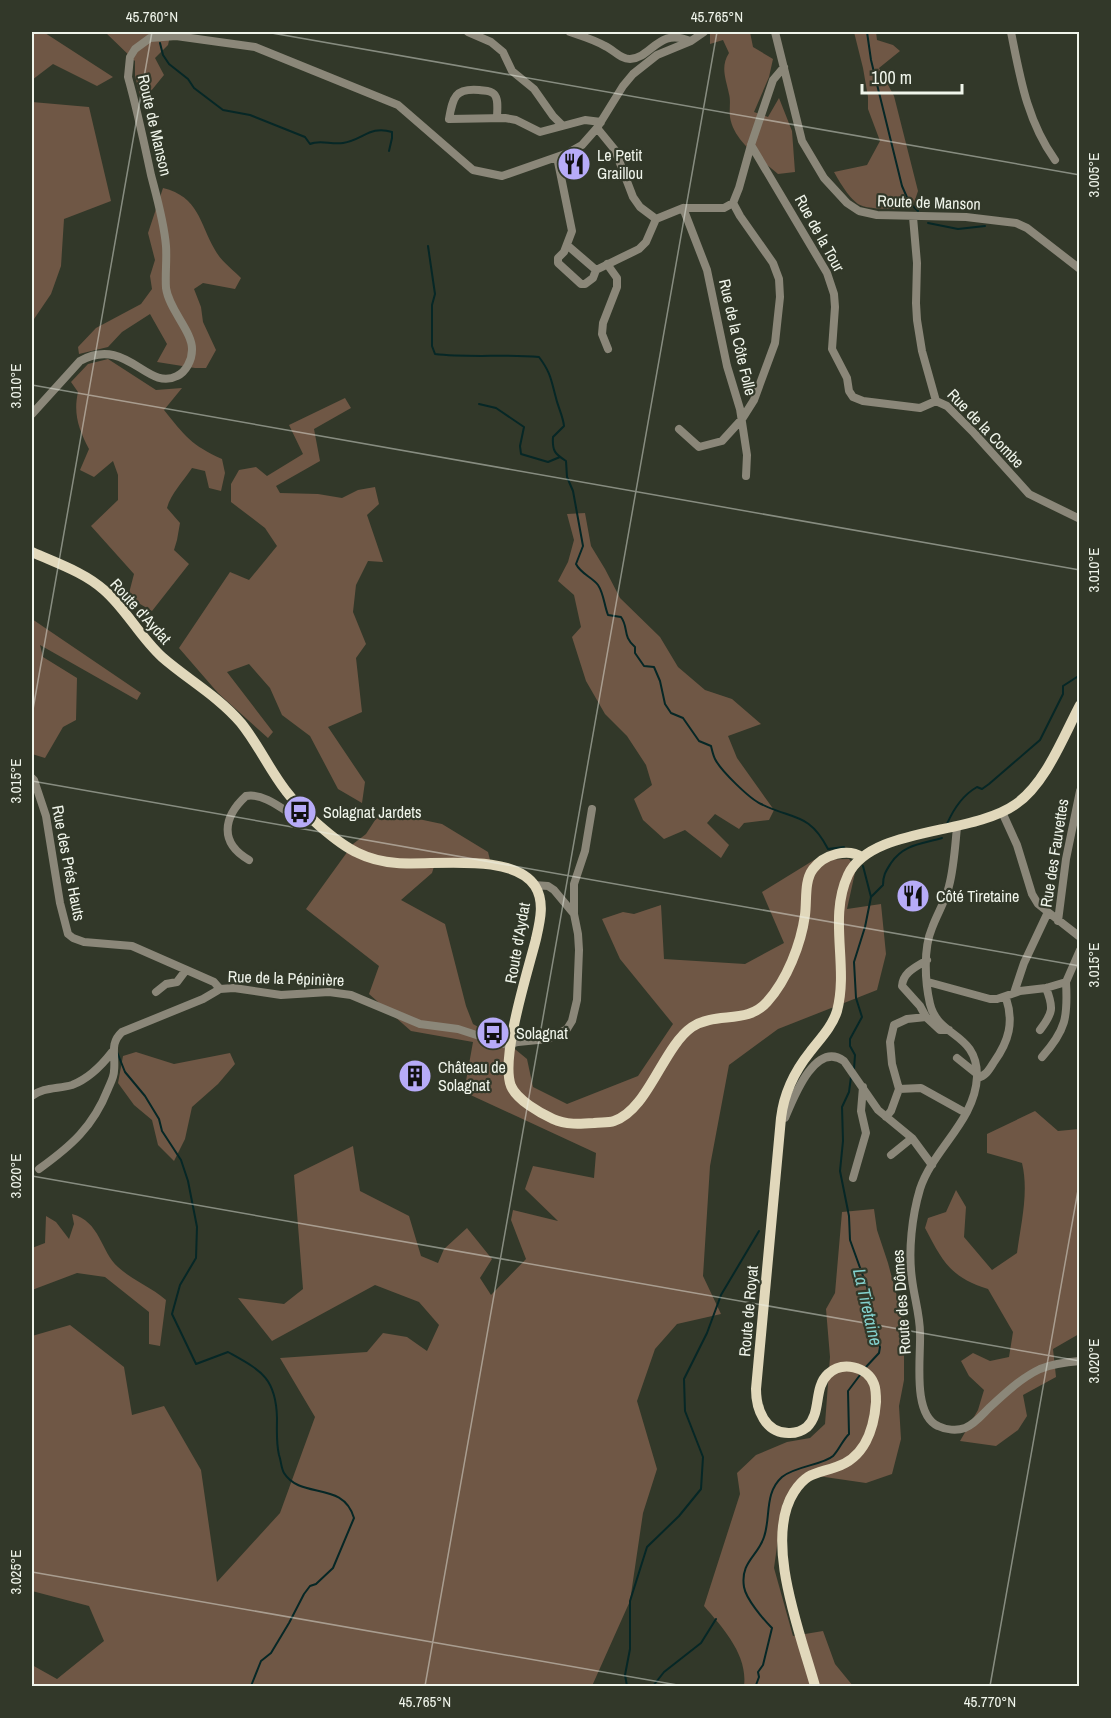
<svg xmlns="http://www.w3.org/2000/svg" width="1111" height="1718" viewBox="0 0 1111 1718" font-family="'Archivo Narrow',sans-serif">
<rect width="100%" height="100%" fill="#323829"/>
<path fill="#6f5745" d="M32,32l13,1 68,44 -16,9 -44,-22 -21,16z
M105,32h66l-3,13 -13,13 9,17 -22,27 -7,-26v-15z
M710,32h40l3,15 20,12 -4,18 -15,35 14,5 11,-19 13,33 3,41 -17,2c-18,-16 -44,-32 -48,-57 -1,-8 1,-16 -1,-23 -3,-15 -9,-27 0,-41l-6,-13 -13,4z
M854,32h22l1,8 16,5 7,6 -21,17 15,28 24,95 -6,18c-12,0 -42,1 -52,-4 -10,-5 -21,-24 -26,-33l33,-7 13,-24 -12,-32v-12l-5,-29z
M32,102l57,5 22,94 -47,18 -3,47 -10,28 -19,28z
M163,188c36,9 36,34 52,62 6,11 18,20 26,28l-6,11 -32,-6 -9,6 7,18 2,15 13,28 -10,18h-11l-38,-6 10,-18 -17,-30 -28,18 -14,15 -29,7 -1,-7 18,-19 45,-24 11,-15 -2,-13 5,-16 -7,-27z
M108,359l48,31 26,-2 -18,22c21,26 27,35 58,49l3,14 -4,18 -12,-3 -4,-17 -13,-3c-9,14 -21,25 -25,40l13,15 -3,17 -3,10 15,14 -37,47 -24,-14 6,-23 -43,-48 27,-26v-25l-5,-14 -19,16 -14,-7 9,-21c-10,-19 -16,-35 -11,-57l-7,-10 17,-18z
M345,398l6,10 -37,21 6,32 -44,25 4,7 38,1 24,4 16,-8 17,-3 4,17 -12,11 16,47 -15,-1 -12,24 -3,27 13,32 -10,14 6,54 -34,15 37,55 -3,21 -24,-14 -28,-53 -28,-21 -12,-27 -21,-24 -22,8 46,60 -5,6 -50,-45 -39,-45 51,-76 19,8 28,-34 -12,-18 -34,-26v-18l8,-14 17,-3 11,9 36,-22 -14,-29z
M585,513l6,33 14,23 15,29 40,39 18,30 27,23 27,9 29,25 -33,12 9,22 37,52 -5,10 -25,3 -5,6 -24,-15 -8,9 22,22 -8,13 -36,-28 -21,9 -21,-19 -9,-21 18,-14 -6,-20 -19,-29 -22,-22 -19,-33 -14,-44 9,-10 -7,-32 -16,-14 10,-19 6,-22 -7,-26z
M32,619l109,74 -4,7 -97,-55 3,12 34,21 -1,42 -13,7 -18,31 -13,-4z
M381,811l61,13 46,28 2,8h-54l-4,13 -31,27 44,24 21,82 7,18 37,21 17,14 6,28 34,17 71,-28 35,-52 -53,-65 -18,-40 21,-7 11,2 27,-9 3,54 81,5 39,-21 -22,-51 52,-32 35,-1 7,9 -9,41 34,-5 5,50 -9,36 -99,39 -49,36 -19,101 -7,110 18,38 -44,10 -22,25 -18,52 20,68 -14,44 -13,88 -38,85h-560v-21l25,14 47,-38 -15,-35 -57,-15v-255l38,-11 54,42 8,48 32,-9 37,64 16,112 63,-69 35,-96 -35,-59 87,-6 16,-19 24,4 20,14 12,-26 -20,-23 -44,-17 -103,56 -34,-43 46,6 19,-15 -9,-114 59,-29 7,45 49,25 12,40 17,7 6,-14 23,-21 25,31 -12,19 11,17 35,-36 -15,-39 2,-10 45,11 -33,-32 8,-23 61,12 2,-25 -132,-61 9,-50 -62,-11 -42,-37 10,-28 -73,-57 47,-65 13,-10z
M136,1052l38,12 56,-11 5,11 -17,20 -26,23 -7,32 -11,22 -16,-16 -6,-25 -18,-15 -16,-22 5,-27z
M1035,1111l23,20 21,-2v205l-26,15 3,28 -33,18 4,21 -9,14 -22,16 -36,-5 18,-31 6,-20 -15,-14 -8,-15 12,-8 17,8 19,-4 4,-25 -25,-43c-38,-12 -45,-27 -63,-61l3,-10 18,-6 10,-22 10,17 -2,30 28,33 25,-17c4,-30 12,-61 5,-90l-35,-10v-19z
M874,1209l3,21 11,33 12,45 4,31v41l-5,26 2,33 -9,35 -26,9 -62,-9 -21,29 -9,65 19,68 30,-5 12,33 18,22h-109c4,-31 -21,-58 -40,-80l36,-112 -3,-21 19,-18 31,-13 23,-4 15,-14 5,-67 -4,-48 9,-16 7,-81z
M72,1214c28,7 29,38 46,53 14,13 33,20 48,33l-6,46 -11,-2v-32l-44,-35 -28,-4 -45,17v-42l13,-5 1,-27 10,6 13,17 5,-15z"/>
<g fill="none" stroke-linecap="round" stroke-linejoin="round">
<path stroke="#062726" stroke-width="2" d="M867,32l4,28 31,126 7,16 9,9
M160,43l3,12 6,9 19,15 6,9 29,22 27,5 55,22 5,7c10,-5 21,1 33,-1 20,-3 27,-18 49,-11v6l-3,13
M928,223l30,6 27,-3
M428,246l7,48 -3,11v41l3,8c33,4 70,0 104,3 12,16 12,23 17,41 2,9 7,18 8,28l-11,11c-1,14 2,17 13,24l1,16 6,14 10,55 -7,18c5,10 16,13 22,21 6,9 6,20 10,30l13,2c8,11 1,19 14,30v6l9,13 10,1 6,14 5,23 6,9 12,5 16,23 12,5c1,4 2,9 4,13 6,12 35,40 46,45 32,16 48,8 67,45l16,-2
M479,404l17,4 28,19 -4,19 1,8 27,8 12,-5
M947,824c6,-14 16,-29 30,-37l5,2 7,-5 51,-44 23,-46v-8l17,-11
M863,866l8,31
M117,1052l8,20 20,24 14,23 3,12 19,29 7,21 9,46 -1,31 -16,27 -8,29 24,50 32,-12c32,18 48,25 49,66 0,13 -1,24 2,37 2,5 2,13 5,18 17,27 59,7 70,45l-21,50 -17,16 -6,2 -6,8 -15,29 -18,30 -10,8 -10,25
M854,1069l1,-14 -5,-9v-7l12,-22 -6,-19 -2,-36 11,-35 6,-30 12,-12c0,-10 3,-14 8,-22 13,-19 31,-19 51,-25
M851,1077l-2,15 -7,15 1,34 -3,30 9,45 1,24 17,47 1,29 12,31 -1,6 -14,15
M756,1685l3,-8 -1,-5 5,-7 9,-37c-9,-9 -26,-29 -28,-41 -4,-25 14,-31 20,-50 7,-20 0,-44 18,-60 13,-11 41,-12 51,-21 6,-6 9,-15 16,-22l-1,-43 12,-16
M627,1686l-2,-11 5,-26v-48l17,-54 32,-31 22,-27 2,-32 -18,-46 -1,-32 23,-46 14,-38 38,-64
M653,1686l11,-14 37,-29 15,-24"/>
<path stroke="#8b8779" stroke-width="8" d="M468,32l23,10 12,10 9,19 22,18 19,27 9,9
M570,32c12,4 25,8 35,14 9,4 15,13 25,13 22,-1 28,-32 60,-18
M775,32l27,109 22,37 23,25 12,8 18,4 89,2 50,6 11,5 53,41
M1011,32c9,45 16,89 44,128
M497,118c0,-7 2,-19 -3,-24 -4,-4 -10,-3 -15,-4 -24,-2 -26,7 -30,29l56,-1 11,2 24,12 45,-12 16,2
M751,145l76,128 7,21 1,13 -3,42 15,29 2,13 4,6 10,4 57,7 16,-7
M557,157l15,74 -8,21 -6,6v5l23,21h4l8,-6 3,-8
M683,208l24,62 20,96 13,43 7,46 -1,21
M913,217l4,46 -1,40 1,17 5,31 14,50 11,5 27,27 55,61 51,25
M656,219l27,-11h41l9,-5 6,-15 12,-43 22,-65 11,-13
M567,245l29,25 43,-21 7,-7 10,-23 -16,-12 -7,-10 -18,-47 -18,-22
M607,264l10,14v9l-14,36 -1,11 6,15
M32,414l48,-53c47,-26 67,31 97,15 9,-4 15,-16 15,-26 1,-18 -23,-40 -26,-62 -1,-14 1,-28 0,-42 -2,-24 -9,-48 -15,-71 -7,-33 -14,-66 -23,-98l2,-20 5,-8 15,-11 26,-2 79,11 143,58 75,65 29,6 66,-23 14,-8 15,-17 26,-42 10,-12 24,-19 34,-14 13,-9
M679,429l20,18 23,-6 20,-22 12,-19 21,-57 5,-46 -1,-18 -6,-16 -33,-47 -7,-13
M32,778l2,2 12,36 14,87 8,31 5,4 11,4 48,4 82,36 6,7
M1002,812l15,33 15,49 6,10 10,8 32,25
M957,827c-2,20 -3,40 -8,59 -3,14 -12,28 -17,42 -9,21 -7,54 -2,76 8,34 48,28 47,73 -2,44 -44,72 -57,112 -8,27 -12,62 -8,90 2,18 8,36 8,54 1,25 -8,81 18,93 8,4 19,5 27,2 10,-4 17,-13 24,-20 15,-14 32,-30 51,-39 12,-5 27,-7 40,-8
M249,860c-30,-17 -26,-43 -3,-64 18,-4 40,16 56,25l7,1 5,-3
M574,914v-30l11,-33 7,-42
M1058,921l8,-62 14,-68
M928,982l62,17h7l23,-8 26,-3 20,-6 14,-32
M156,992l10,-8 11,-2 9,-12
M1014,993l10,-30 24,-51
M926,1017l-6,-11 -18,-20c1,-14 14,-19 25,-26
M1040,1030c13,-17 14,-22 6,-42
M1042,1057c24,-27 26,-40 24,-75
M957,1058l20,16
M977,1078c9,-2 12,-8 17,-16 15,-21 20,-40 12,-64
M899,1089l22,-1 45,25
M32,1096c11,-9 26,-7 40,-11 16,-6 30,-20 40,-33
M886,1117l5,-6 8,-22 -7,-25 -2,-22 4,-17 13,-6 19,-2 14,13h9
M781,1118h4c8,-19 30,-78 59,-57l34,49 34,28 20,27
M891,1155l21,-17
M39,1169c32,-23 54,-42 69,-80 2,-5 6,-12 6,-18 2,-16 -5,-27 8,-39l81,-33 17,-10 14,-1 47,7 48,-3 22,3 69,29 38,5 49,16 11,-3 30,-3 19,-10 5,-8 5,-21 2,-50 -1,-16 -4,-20 -20,-24 -6,-4 -14,-1
M853,1178l13,-45 -5,-22 2,-24"/>
<path stroke="#e1d8bb" stroke-width="10" d="M32,552c24,11 52,20 72,38 22,19 36,47 58,67 25,22 56,39 79,66 17,21 28,46 45,68 14,19 50,52 72,62 12,6 26,9 39,10 35,3 116,-11 138,23 10,16 5,35 1,53 -8,32 -36,119 -25,147 6,14 29,27 42,33 13,6 27,5 41,4 6,-1 14,0 20,-2 34,-11 49,-74 78,-94 24,-16 55,-2 75,-25 20,-22 34,-58 38,-87 2,-15 -1,-34 8,-46 11,-15 35,-21 49,-12
M815,1686c-14,-51 -52,-146 -21,-194 13,-20 22,-18 42,-25 28,-9 38,-37 40,-65 0,-5 0,-13 -2,-18 -7,-18 -32,-23 -46,-10 -15,14 -6,39 -21,53 -5,4 -11,6 -17,6 -25,1 -34,-24 -34,-44l25,-271c3,-25 13,-46 29,-66 10,-13 22,-25 27,-41 12,-45 -9,-93 11,-136 23,-49 123,-39 168,-71 30,-21 47,-67 64,-99"/>
</g>
<path fill="none" stroke="#f0f5eb" stroke-width="1.5" stroke-opacity="0.45" d="M266,32l814,143M32,385l1048,185M32,715l120,-683M32,781l1048,185M32,1176l1048,185M32,1572l651,114M425,1686l292,-1654M990,1686l90,-507"/>
<defs>
<symbol id="restaurant-disc" viewBox="-11 -11 22 22"><circle r="9.5" fill="#b7abf8" stroke="#323829"/><path d="M-5-6h1v4h1v-4h1v4h1v-4h1v5L-1.5 .5V6h-2V.5L-5-1ZM5-6V6H3V1.5H1.5Q1.5-4 5-6Z" fill="#111"/></symbol>
<symbol id="bus-disc" viewBox="-11 -11 22 22"><circle r="9.5" fill="#b7abf8" stroke="#323829"/><path d="M-5-6H5V4H4V6H2V4H-2V6H-4V4H-5ZM-3.5-4V0h7V-4ZM-3.5 1.2v1.5H-2V1.2ZM2 1.2v1.5H3.5V1.2Z" fill="#111"/></symbol>
<symbol id="building-disc" viewBox="-11 -11 22 22"><circle r="9.5" fill="#b7abf8" stroke="#323829"/><path d="M-4-6H4V6H1V3H-1V6H-4ZM-2.5-4.3h1.7v1.8h-1.7ZM.8-4.3h1.7v1.8H.8ZM-2.5-1h1.7V.8h-1.7ZM.8-1h1.7V.8H.8Z" fill="#111"/></symbol>
</defs>
<g fill-rule="evenodd">
<use href="#restaurant-disc" x="555" y="145" width="38" height="38"/>
<use href="#bus-disc" x="281" y="793" width="38" height="38"/>
<use href="#restaurant-disc" x="894" y="877" width="38" height="38"/>
<use href="#bus-disc" x="474" y="1014" width="38" height="38"/>
<use href="#building-disc" x="396" y="1057" width="38" height="38"/>
</g>
<g text-anchor="middle" dominant-baseline="central" stroke-width="4.5" stroke-linejoin="round" paint-order="stroke">
<g font-size="16" fill="#f0f5eb" stroke="#323829">
<text transform="translate(155 125) rotate(77)">Route de Manson</text>
<text transform="translate(929 202) rotate(2)">Route de Manson</text>
<text transform="translate(820 233) rotate(61)">Rue de la Tour</text>
<text transform="translate(738 337) rotate(77)">Rue de la Côte Folle</text>
<text transform="translate(986 428) rotate(46)">Rue de la Combe</text>
<text transform="translate(141 611) rotate(48)">Route d'Aydat</text>
<text transform="translate(1054 853) rotate(-81)">Rue des Fauvettes</text>
<text transform="translate(69 863) rotate(79)">Rue des Prés Hauts</text>
<text transform="translate(517 943) rotate(-80)">Route d'Aydat</text>
<text transform="translate(286 978) rotate(2)">Rue de la Pépinière</text>
<text transform="translate(901 1302) rotate(-94)">Route des Dômes</text>
<text transform="translate(748 1311) rotate(-85)">Route de Royat</text>
</g>
<g font-size="16" fill="#f0f5eb" stroke="#323829" text-anchor="start">
<text x="597" y="155">Le Petit<tspan x="597" dy="18">Graillou</tspan></text>
<text x="323" y="812">Solagnat Jardets</text>
<text x="936" y="896">Côté Tiretaine</text>
<text x="516" y="1033">Solagnat</text>
<text x="438" y="1067">Château de<tspan x="438" dy="18">Solagnat</tspan></text>
</g>
<g font-size="18" font-style="italic" fill="#83d1cd" stroke="#323829">
<text transform="translate(868 1307) rotate(77)">La Tiretaine</text>
</g>
</g>
<rect width="1111" height="1718" fill="none" stroke="#323829" stroke-width="66"/>
<path d="M862 84v9h100v-9" fill="none" stroke="#f0f5eb" stroke-width="3"/>
<text x="871" y="84" font-size="18" fill="#f0f5eb" stroke="#323829" stroke-width="4.5" paint-order="stroke">100 m</text>
<rect x="33" y="33" width="1045" height="1652" fill="none" stroke="#f0f5eb" stroke-width="2"/>
<g font-size="15" text-anchor="middle" fill="#f0f5eb">
<text x="152" y="22">45.760°N</text>
<text x="717" y="22">45.765°N</text>
<text transform="translate(1094 175) rotate(-90)" y="5">3.005°E</text>
<text transform="translate(16 386) rotate(-90)" y="5">3.010°E</text>
<text transform="translate(1094 570) rotate(-90)" y="5">3.010°E</text>
<text transform="translate(16 781) rotate(-90)" y="5">3.015°E</text>
<text transform="translate(1094 965) rotate(-90)" y="5">3.015°E</text>
<text transform="translate(16 1176) rotate(-90)" y="5">3.020°E</text>
<text transform="translate(1094 1361) rotate(-90)" y="5">3.020°E</text>
<text transform="translate(16 1572) rotate(-90)" y="5">3.025°E</text>
<text x="425" y="1707">45.765°N</text>
<text x="990" y="1707">45.770°N</text>
</g>
</svg>
